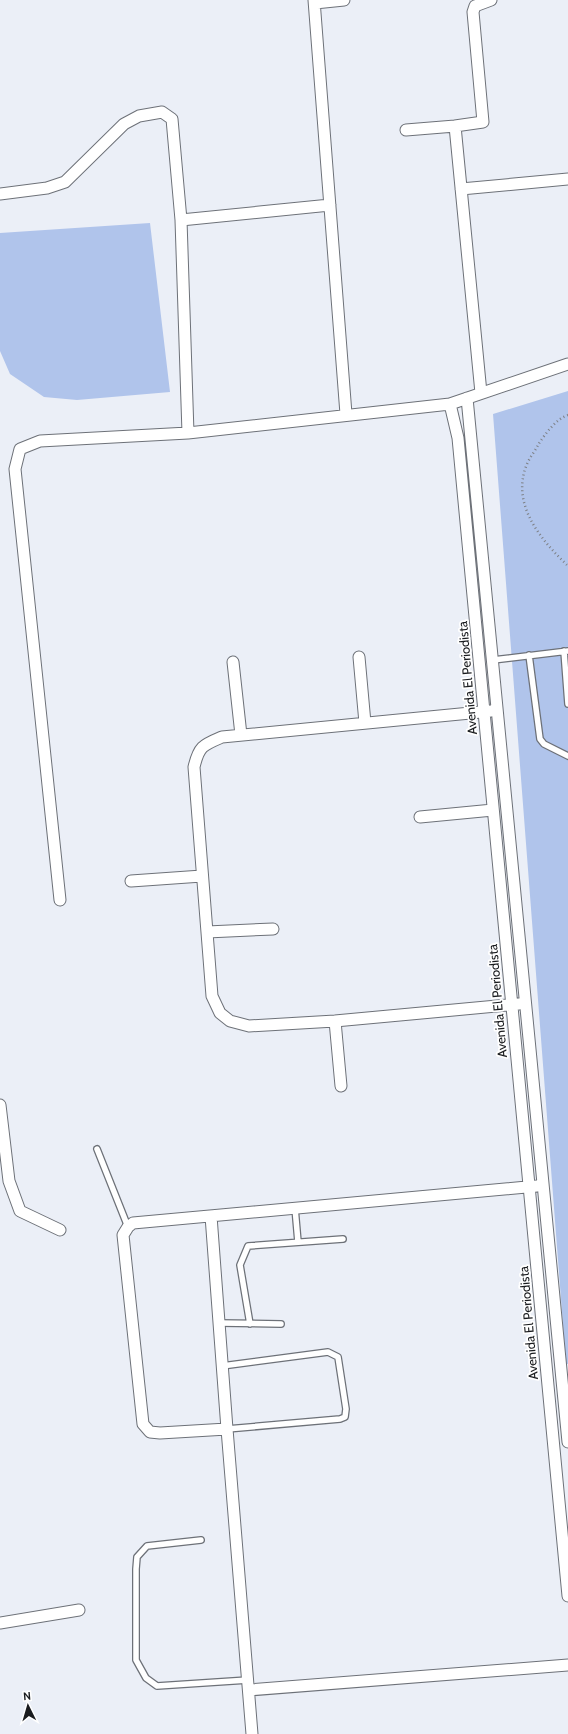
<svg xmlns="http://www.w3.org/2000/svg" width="568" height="1734" viewBox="0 0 568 1734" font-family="Cabin,sans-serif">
<rect width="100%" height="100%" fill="#ebeff7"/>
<path fill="#b0c4eb" d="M150,223l20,169 -93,8 -33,-3 -34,-23 -10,-23v-118z
M568,391v973h-2l-73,-950z"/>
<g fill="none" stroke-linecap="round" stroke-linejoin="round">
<defs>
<path id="lane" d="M564,651l4,53
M529,655l11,84 4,5 24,12
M493,660l75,-9
M97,1149l31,78
M295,1208l3,34
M219,1323l62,1
M250,1324l-10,-59 8,-19 95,-7
M222,1366l106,-14 10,5 8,52 -1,8 -5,2 -113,10
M201,1540l-54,6 -10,11 -1,12v91l10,18 11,8 91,-6"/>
<path id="street" d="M314,0l32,414
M315,3l29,-3
M406,130l49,-4
M461,189l107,-10
M0,194l47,-6 18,-6 59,-58 15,-8 23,-4 10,7 9,101 7,213
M181,220l149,-15
M481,393l-26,-267 28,-4 -10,-110 2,-6 16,-6
M467,398l101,1044
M450,404l8,34 110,1158
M359,657l6,66
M233,662l8,73
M491,711l-269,26c-19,8 -23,9 -28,30l18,229 8,17 10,8 19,5 86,-5 184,-17
M420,817l73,-7
M131,881l71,-5
M60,900l-45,-431 5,-20 20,-8 148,-8 262,-29 118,-40
M207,932l66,-3
M335,1021l6,65
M0,1105l9,76 11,30 40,19
M211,1216l16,213 25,305
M227,1429l-67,4 -10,-1 -7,-8 -20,-189 5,-8 5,-4 404,-37
M0,1623l79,-13
M249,1690l319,-25"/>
</defs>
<use href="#lane" stroke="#6d7178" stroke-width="8"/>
<use href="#street" stroke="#6d7178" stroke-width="13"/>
<path stroke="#7e8186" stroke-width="2.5" stroke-dasharray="1 3" stroke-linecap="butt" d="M568,415c-12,4 -23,19 -30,30 -3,6 -8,12 -11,19 -17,40 14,76 41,102"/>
<use href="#lane" stroke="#fff" stroke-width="5.5"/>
<use href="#street" stroke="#fff" stroke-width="11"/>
</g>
<g text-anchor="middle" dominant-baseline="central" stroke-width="3.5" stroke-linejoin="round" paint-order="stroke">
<g font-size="13" fill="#191b1e" stroke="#fff">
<text transform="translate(467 678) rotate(-95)">Avenida El Periodista</text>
<text transform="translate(497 1001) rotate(-95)">Avenida El Periodista</text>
<text transform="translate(528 1323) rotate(-95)">Avenida El Periodista</text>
</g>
</g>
<g transform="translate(28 1706) rotate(355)" stroke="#ffffff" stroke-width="3" paint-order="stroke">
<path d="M0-3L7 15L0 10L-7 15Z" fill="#191b1e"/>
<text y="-6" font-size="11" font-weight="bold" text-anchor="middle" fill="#191b1e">N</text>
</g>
</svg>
